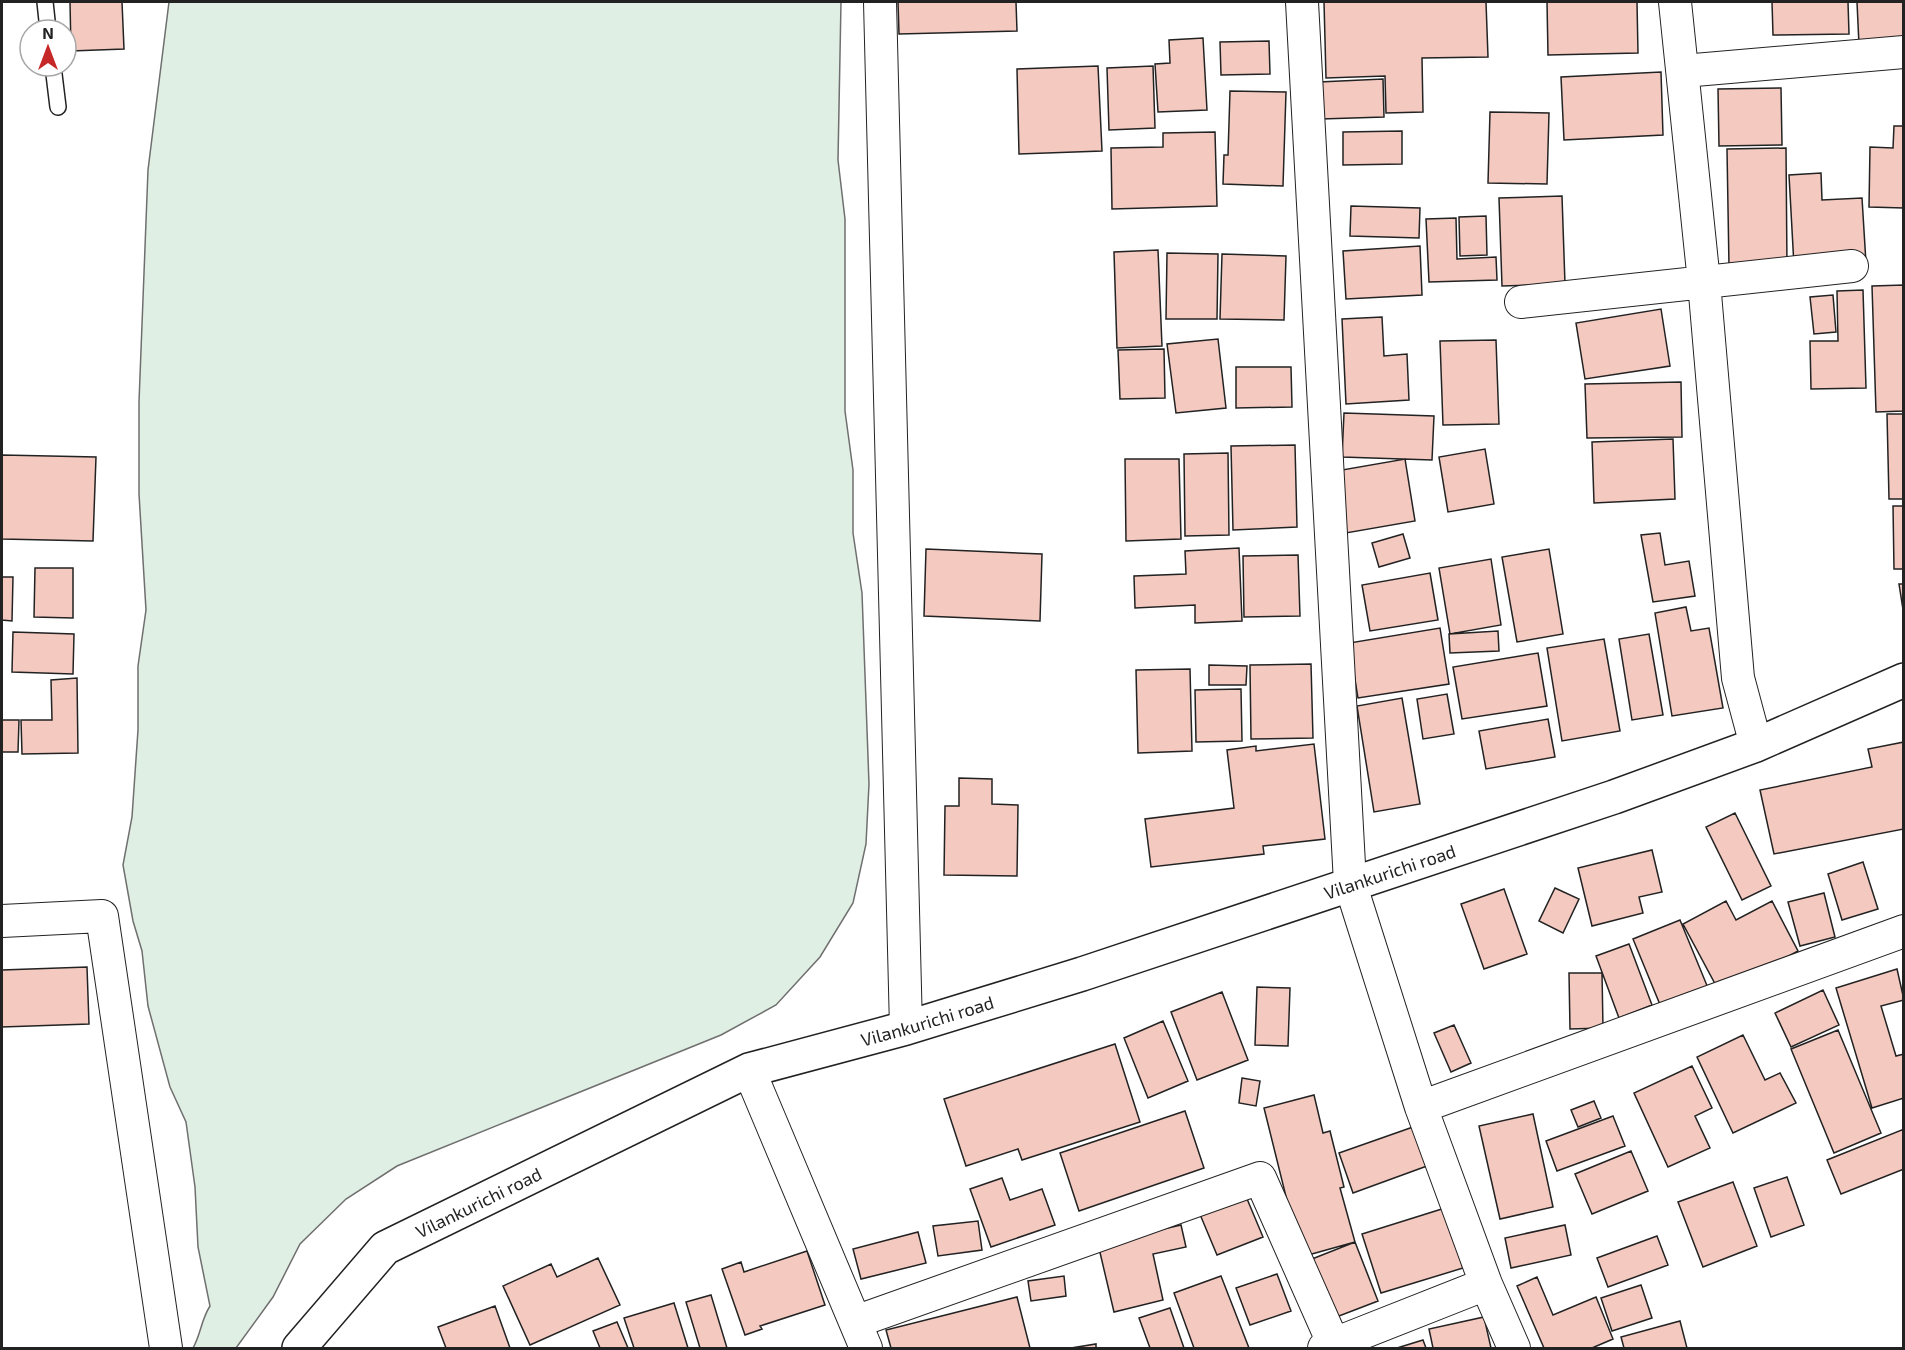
<svg xmlns="http://www.w3.org/2000/svg" width="1905" height="1350" viewBox="0 0 1905 1350" font-family="'Exo 2',sans-serif">
<rect width="100%" height="100%" fill="#fff"/>
<path fill="#e0efe3" stroke="#6f6f6f" stroke-width="1.5" d="M169,2h672l-3,158 7,59v192l8,59v63l9,60 7,191 -3,60 -13,59 -33,54 -44,48 -55,30 -324,131 -51,33 -46,45 -27,53 -37,51h-43c8,-14 8,-28 17,-42l-12,-59 -3,-60 -9,-65 -16,-35 -22,-81 -6,-55 -9,-30 -10,-56 9,-48 6,-87v-64l8,-56 -7,-116v-92l9,-232z"/>
<path fill="#f3c9c0" stroke="#222" stroke-width="1.5" d="M70,2h52l2,47 -53,2z
M898,2h118l1,29 -118,3z
M1324,2h162l2,55 -66,1 1,54 -37,1 -1,-37 -59,2z
M1547,2h90l1,51 -90,2z
M1772,2h76l1,32 -76,1z
M1857,2h47v42l-45,1z
M1203,38l4,72 -49,2 -3,-48 15,-1 -1,-23z
M1269,41l1,33 -49,1 -1,-33z
M1098,66l4,85 -83,3 -2,-85z
M1153,66l2,62 -46,2 -2,-62z
M1661,72l2,63 -99,5 -3,-63z
M1383,79l1,38 -63,2 -2,-37z
M1781,88l1,57 -63,1 -1,-57z
M1230,91l56,1 -3,94 -60,-2 1,-29h4z
M1490,112l59,1 -2,71 -59,-1z
M1894,126h10v82l-35,-1 1,-60 23,1z
M1402,131v33l-59,1v-33z
M1215,132l2,74 -105,3 -1,-61 52,-1v-14z
M1786,148l1,118 -58,1 -2,-118z
M1821,173l1,27 40,-2 4,65 -72,3 -5,-91z
M1562,196l3,88 -63,2 -3,-88z
M1351,206l69,2 -1,30 -69,-2z
M1486,216l1,39 -27,1 -1,-39z
M1456,218l1,41 39,-2 1,23 -68,2 -3,-63z
M1420,246l2,49 -76,4 -3,-48z
M1158,250l4,96 -45,2 -3,-96z
M1167,253l51,1 -1,65h-51z
M1222,254l64,2 -2,64 -64,-1z
M1904,285v126l-28,1 -4,-126z
M1863,290l3,98 -55,1 -1,-48h28l-1,-50z
M1833,295l3,37 -22,2 -4,-37z
M1661,309l9,57 -85,13 -9,-56z
M1382,317l2,39 23,-2 2,46 -63,4 -4,-85z
M1218,339l8,69 -50,5 -9,-69z
M1496,340l3,84 -56,1 -3,-84z
M1164,349l1,49 -45,1 -2,-49z
M1236,367h55l1,40 -56,1z
M1681,382l1,55 -95,1 -2,-54z
M1344,413l90,3 -2,44 -90,-3z
M1887,414h17v85h-15z
M1673,439l2,60 -81,4 -2,-61z
M1295,445l2,82 -64,3 -2,-84z
M1485,449l9,55 -46,8 -9,-55z
M1228,453l1,82 -44,1 -1,-82z
M2,455l94,2 -3,84 -91,-2z
M1125,459h54l2,80 -55,2z
M1405,459l10,62 -69,12 -10,-62z
M1893,506h11v63h-10z
M1660,533l5,32 24,-4 6,35 -42,6 -12,-67z
M1403,534l7,24 -31,9 -7,-24z
M1239,548l3,73 -47,2v-18l-60,3 -1,-32 52,-2 -1,-23z
M926,549l116,5 -2,67 -116,-5z
M1549,549l14,85 -46,8 -15,-85z
M1298,555l2,61 -56,1 -1,-61z
M1491,559l10,66 -51,9 -11,-66z
M35,568h38v50l-39,-1z
M1430,573l8,47 -68,11 -8,-46z
M2,577h11l-1,44 -10,-1z
M1899,584h5v32z
M1686,607l5,24 18,-3 14,80 -51,8 -17,-103z
M1440,628l9,56 -91,14 -9,-55z
M1498,631l1,20 -49,2 -1,-19z
M13,632l61,2 -1,40 -61,-2z
M1649,634l14,81 -31,5 -13,-81z
M1604,639l16,92 -58,10 -15,-93z
M1538,653l9,53 -85,13 -9,-52z
M1311,664l2,74 -62,1 -1,-74z
M1209,665l38,1 -1,19h-37z
M1190,669l2,82 -54,2 -2,-83z
M77,678l1,75 -56,1 -1,-34h31l-1,-40z
M1241,689l1,52 -46,1 -1,-52z
M1447,694l7,40 -31,5 -6,-40z
M1402,698l18,106 -46,8 -17,-106z
M1548,719l7,38 -69,12 -7,-38z
M2,720h17l-1,32h-16z
M1904,742v87l-130,25 -14,-64 112,-23 -4,-18z
M1314,744l11,95 -62,7 1,8 -113,13 -6,-48 89,-11 -7,-58 29,-4v5z
M959,778l33,1v25l26,1 -1,71 -73,-1 1,-69h14z
M1735,813l36,73 -29,14 -36,-73z
M1652,850l10,42 -23,5 4,16 -51,13 -14,-58z
M1863,862l15,47 -36,11 -14,-46z
M1555,888l24,11 -16,34 -24,-12z
M1504,889l23,65 -43,15 -23,-65z
M1824,893l11,44 -35,9 -12,-44z
M1726,901l10,19 36,-19 26,50 -78,42 -37,-69z
M1680,920l28,68 -47,19 -28,-68z
M1629,944l23,61 -33,13 -23,-62z
M87,967l2,57 -87,3v-57z
M1897,969l7,31 -23,6 15,50 8,-2v44l-32,10 -36,-120z
M1569,973h33l1,55 -33,1z
M1257,987l33,1 -2,58 -33,-1z
M1823,990l16,35 -48,22 -16,-34z
M1222,992l26,68 -51,20 -26,-68z
M1163,1021l25,60 -40,17 -24,-60z
M1454,1025l17,38 -20,9 -17,-39z
M1838,1030l43,103 -47,20 -43,-104z
M1743,1035l22,45 15,-7 16,30 -63,30 -36,-76z
M1115,1044l25,78 -118,38 -4,-11 -52,17 -22,-67z
M1692,1066l20,42 -17,8 15,32 -42,19 -34,-74z
M1242,1078l18,3 -4,25 -17,-3z
M1314,1095l9,38 7,-2 14,56 -4,1 15,54 -54,15 -37,-149z
M1594,1101l7,17 -23,9 -7,-17z
M1185,1111l19,57 -125,43 -19,-58z
M1533,1114l20,93 -53,12 -21,-93z
M1613,1116l12,30 -68,25 -11,-30z
M1413,1127l14,39 -74,27 -14,-40z
M1904,1129v40l-63,25 -14,-34z
M1631,1151l17,40 -56,23 -17,-40z
M1787,1177l17,48 -33,12 -17,-49z
M1002,1178l8,22 32,-11 13,36 -64,22 -21,-58z
M1733,1182l24,64 -54,21 -25,-65z
M1245,1194l18,43 -46,18 -18,-43z
M1445,1208l18,60 -82,25 -19,-59z
M978,1221l4,29 -44,6 -5,-30z
M1181,1225l5,22 -33,7 10,46 -49,12 -16,-68z
M1565,1225l6,30 -60,13 -6,-30z
M918,1232l8,31 -65,16 -8,-30z
M1657,1236l11,29 -60,22 -11,-29z
M1355,1242l23,59 -52,20 -14,-62z
M807,1251l18,54 -65,21 2,3 -17,6 -23,-66 19,-7 3,10z
M598,1258l22,47 -90,40 -27,-59 48,-22 6,13z
M1277,1274l14,37 -41,14 -14,-37z
M1064,1276l2,20 -35,5 -3,-20z
M1221,1276l28,72h-55l-20,-55z
M1537,1277l16,38 43,-18 17,42 -21,9h-48l-27,-62z
M1641,1285l11,33 -40,13 -11,-33z
M711,1295l16,53h-27l-14,-46z
M1017,1297l13,51h-139l-5,-18z
M674,1303l14,45h-54l-10,-30z
M495,1306l15,42h-64l-8,-21z
M1170,1308l14,40h-34l-11,-30z
M1484,1317l7,31h-58l-4,-19z
M1680,1321l7,27h-63l-3,-11z
M617,1322l11,26h-28l-7,-17z
M1423,1340l3,8h-29z
M1096,1344v4h-25z"/>
<g fill="none" stroke-linecap="round" stroke-linejoin="round">
<defs>
<path id="lane" d="M45,2l3,28
M53,66l5,41"/>
<path id="street" d="M880,2l26,1026
M1302,2l48,881 71,224 65,177 28,64
M1675,2l29,280 34,396 18,67
M1683,71l221,-19
M1521,302l331,-36
M2,921l100,-5 64,432
M749,1070l117,278
M1421,1107l483,-176
M855,1322l405,-144 74,167
M1324,1348l162,-64"/>
<g id="secondary">
<path id="s1" d="M299,1348l86,-100 364,-178 157,-42 176,-54 532,-177 142,-52 148,-65"/>
</g>
</defs>
<use href="#lane" stroke="#222" stroke-width="18"/>
<use href="#street" stroke="#222" stroke-width="34"/>
<use href="#secondary" stroke="#222" stroke-width="36"/>
<use href="#lane" stroke="#fff" stroke-width="15"/>
<use href="#street" stroke="#fff" stroke-width="32"/>
<use href="#secondary" stroke="#fff" stroke-width="33"/>
</g>
<g text-anchor="middle" dominant-baseline="central" stroke-width="4.5" stroke-linejoin="round" paint-order="stroke">
<g font-size="18" fill="#222" stroke="#fff">
<text stroke="none"><textPath href="#s1" startOffset="1208">Vilankurichi road</textPath></text>
<text stroke="none"><textPath href="#s1" startOffset="722">Vilankurichi road</textPath></text>
<text stroke="none"><textPath href="#s1" startOffset="236">Vilankurichi road</textPath></text>
</g>
</g>
<rect width="1905" height="1350" fill="none" stroke="#222222" stroke-width="6"/>
<g transform="translate(48 48)"><circle r="28" fill="#ffffff" stroke="#a7a7a7" stroke-width="1.5"/>
<path d="M0-4.5L10 22L0 15L-10 22Z" fill="#c62828"/>
<text y="-9" font-size="16" font-weight="bold" text-anchor="middle" fill="#222222">N</text>
</g>
</svg>
